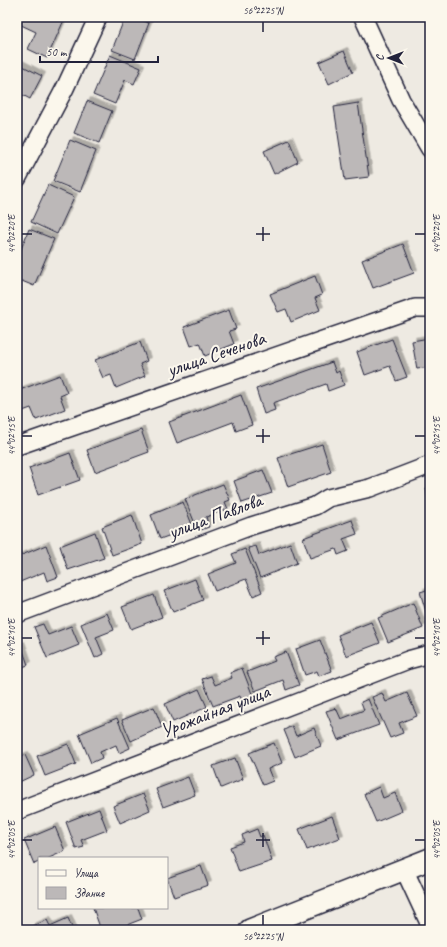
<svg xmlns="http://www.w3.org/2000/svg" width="447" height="947" viewBox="0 0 447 947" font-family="Caveat,sans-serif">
<defs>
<filter id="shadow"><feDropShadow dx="3.5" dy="-3.5" stdDeviation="0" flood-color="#0004"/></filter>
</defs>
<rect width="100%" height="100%" fill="#eeeae2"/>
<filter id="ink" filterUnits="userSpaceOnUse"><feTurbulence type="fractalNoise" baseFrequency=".025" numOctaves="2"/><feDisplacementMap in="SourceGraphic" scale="8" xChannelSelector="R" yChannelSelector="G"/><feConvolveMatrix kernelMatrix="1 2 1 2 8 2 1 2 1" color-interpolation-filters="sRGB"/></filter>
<g filter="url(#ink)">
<path fill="#bcb8b8" stroke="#22223b" filter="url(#shadow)" d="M22,17h35l7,3 -17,38 -19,-9 8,-17 -17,-8z
M125,17h9l15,6 -14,36 -23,-9z
M344,51l9,21 -24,12 -10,-22z
M110,55l31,13 -7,16 -9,-4 -10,24 -22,-9z
M17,63l25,13 -12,23 -13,-7z
M87,101l25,10 -13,32 -25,-10z
M358,103l11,74 -24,3 -11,-73z
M70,140l26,11 -16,41 -27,-11z
M289,140l9,22 -24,12 -10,-23z
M48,185l26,12 -17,37 -26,-12z
M29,229l25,10 -20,47 -17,-7v-20z
M403,244l11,29 -41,15 -11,-28z
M315,276l7,19 -7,3 5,12 -29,12 -5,-13 -8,3 -8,-18z
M229,310l7,19 -7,2 5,13 -29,12 -5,-13 -9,3 -7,-19z
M429,338l1,29 -13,2 -5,-28z
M392,339l15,38 -11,4 -6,-15 -25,9 -8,-23z
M140,342l7,19 -7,3 5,12 -29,12 -5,-13 -8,3 -8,-18z
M332,362l4,11 3,-2 5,14 -16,6 -2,-7 -53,19 2,7 -11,4 -8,-25z
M60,375l7,18 -7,3 5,13 -29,11 -5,-12 -14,5v-22z
M241,395l11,30 -16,6 -3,-9 -56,21 -8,-21z
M141,430l8,22 -54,20 -8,-22z
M322,444l9,28 -43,15 -10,-29z
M70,453l10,27 -42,15 -9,-27z
M263,470l9,23 -30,10 -8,-22z
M223,484l7,16 -5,2 3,7 -22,8 3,10 -11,4 -13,-32z
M430,487v26l-4,-25z
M183,502l10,25 -33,12 -9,-24z
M132,515l10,29 -30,11 -10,-28z
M352,520l5,14 -14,5 5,12 -10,4 -2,-6 -26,9 -7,-20z
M95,532l9,26 -36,12 -8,-24z
M290,543l7,20 -37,15 -12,-30 8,-2 3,9z
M46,545l12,32 -11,4 -3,-9 -24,10 -3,-7v-18z
M245,549l17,43 -9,4 -7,-17 -31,12 -7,-17 28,-11 -4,-9z
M195,579l8,21 -30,12 -9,-21z
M430,589v36l-10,-33z
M154,595l8,22 -31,12 -9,-22z
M413,603l10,25 -35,14 -10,-24z
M107,613l7,17 -18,7 7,17 -8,4 -14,-34z
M371,622l9,21 -34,13 -8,-21z
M43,624l5,11 23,-9 8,19 -32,13 -13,-31z
M320,640l12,31 -13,5 -2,-5 -12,4 -9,-26z
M21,645l7,20 -11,4v-22z
M286,652l13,33 -13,5 -3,-10 -28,11 -8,-19 28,-11 -2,-4z
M242,668l12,31 -11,5 -3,-8 -27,10 -11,-27 9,-3 4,9 17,-7 -2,-5z
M199,689l8,18 -34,15 -8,-18z
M382,693l4,9 21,-9 10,23 -18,7 4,10 -13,5 -18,-41z
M368,699l11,26 -41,15 -12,-29 10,-3 5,11 23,-9 -3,-8z
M154,707l8,20 -31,14 -9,-21z
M117,718l13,30 -11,5 -3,-8 -16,7 2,6 -11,5 -12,-29z
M292,726l4,10 18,-8 7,18 -26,11 -11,-27z
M274,743l8,20 -14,6 5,12 -10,4 -14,-32z
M68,744l8,20 -31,12 -8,-20z
M25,755l9,20 -17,8v-25z
M235,758l8,21 -22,9 -8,-22z
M188,777l7,18 -32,12 -7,-18z
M379,787l4,11 12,-5 7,18 -26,11 -12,-28z
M143,794l7,16 -30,13 -7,-17z
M99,809l8,21 -26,10 3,7 -8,2 -10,-27z
M332,816l8,22 -33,12 -8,-21z
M55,827l10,24 -16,7h-10v4l-5,2 -10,-24z
M257,829l3,8 3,-2 9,26 -33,11 -9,-25 14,-5 -2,-7z
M201,866l7,19 -34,12 -7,-19z
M93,908h45l4,11 -28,11h-13z
M68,918l5,12h-41l-1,-3 16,-7 3,6z"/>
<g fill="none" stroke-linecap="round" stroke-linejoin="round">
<defs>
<path id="minor" d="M363,17l38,83 29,49
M17,179l48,-91 33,-71
M17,446l398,-138h15
M17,614l234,-88 64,-20 13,-8 42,-10 60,-23
M17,811l391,-151 22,-6
M404,869l26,56"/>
<path id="tertiary" d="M250,930l180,-71"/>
</defs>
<use href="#minor" stroke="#22223b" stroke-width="20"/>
<use href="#tertiary" stroke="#22223b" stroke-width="24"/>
<use href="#minor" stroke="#fbf7ec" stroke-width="17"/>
<use href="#tertiary" stroke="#fbf7ec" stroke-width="21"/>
</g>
</g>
<path fill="none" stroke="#22223b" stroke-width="1.5" d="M263,22v10M263,227v14M22,234h10M256,234h14M415,234h10M263,429v14M22,436h10M256,436h14M415,436h10M263,631v14M22,638h10M256,638h14M415,638h10M263,833v14M22,840h10M256,840h14M415,840h10M263,915v10"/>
<g text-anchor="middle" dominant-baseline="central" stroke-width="4" stroke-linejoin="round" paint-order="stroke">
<g font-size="20" fill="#22223b" stroke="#fbf7ec">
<text transform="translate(216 354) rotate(-19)">улица Сеченова</text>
<text transform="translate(215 516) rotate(-20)">улица Павлова</text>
<text transform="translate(215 711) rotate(-21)">Урожайная улица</text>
</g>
</g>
<rect width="447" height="947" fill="none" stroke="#fbf7ec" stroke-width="44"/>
<rect x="38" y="857" width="130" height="52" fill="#fbf7ec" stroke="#a4a2a5"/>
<rect x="46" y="870" width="20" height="6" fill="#fbf7ec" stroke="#a4a2a5"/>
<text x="74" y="877" font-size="12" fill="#22223b">Улица</text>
<rect x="46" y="887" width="20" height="12" fill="#bcb8b8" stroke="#a4a2a5"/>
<text x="74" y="897" font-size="12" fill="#22223b">Здание</text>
<g transform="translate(389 58) rotate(270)" stroke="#fbf7ec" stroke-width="3" paint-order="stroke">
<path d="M0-3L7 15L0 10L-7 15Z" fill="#22223b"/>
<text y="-6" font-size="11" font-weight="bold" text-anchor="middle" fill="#22223b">С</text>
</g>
<path d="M40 56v6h118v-6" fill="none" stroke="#22223b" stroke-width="2"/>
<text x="46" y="56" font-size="12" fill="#22223b" stroke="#fbf7ec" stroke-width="3" paint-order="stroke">50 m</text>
<rect x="22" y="22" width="403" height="903" fill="none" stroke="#22223b" stroke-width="1.5"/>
<g font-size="10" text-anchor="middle" fill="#22223b">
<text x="263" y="14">56°22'25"N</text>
<text transform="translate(436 234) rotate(-90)" y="4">44°02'20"E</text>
<text transform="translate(11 234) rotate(-90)" y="4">44°02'20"E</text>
<text transform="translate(436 436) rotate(-90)" y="4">44°02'15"E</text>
<text transform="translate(11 436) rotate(-90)" y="4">44°02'15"E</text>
<text transform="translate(11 638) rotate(-90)" y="4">44°02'10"E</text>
<text transform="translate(436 638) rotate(-90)" y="4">44°02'10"E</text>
<text transform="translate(11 840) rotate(-90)" y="4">44°02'05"E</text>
<text transform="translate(436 840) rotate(-90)" y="4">44°02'05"E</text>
<text x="263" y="940">56°22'25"N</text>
</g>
</svg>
